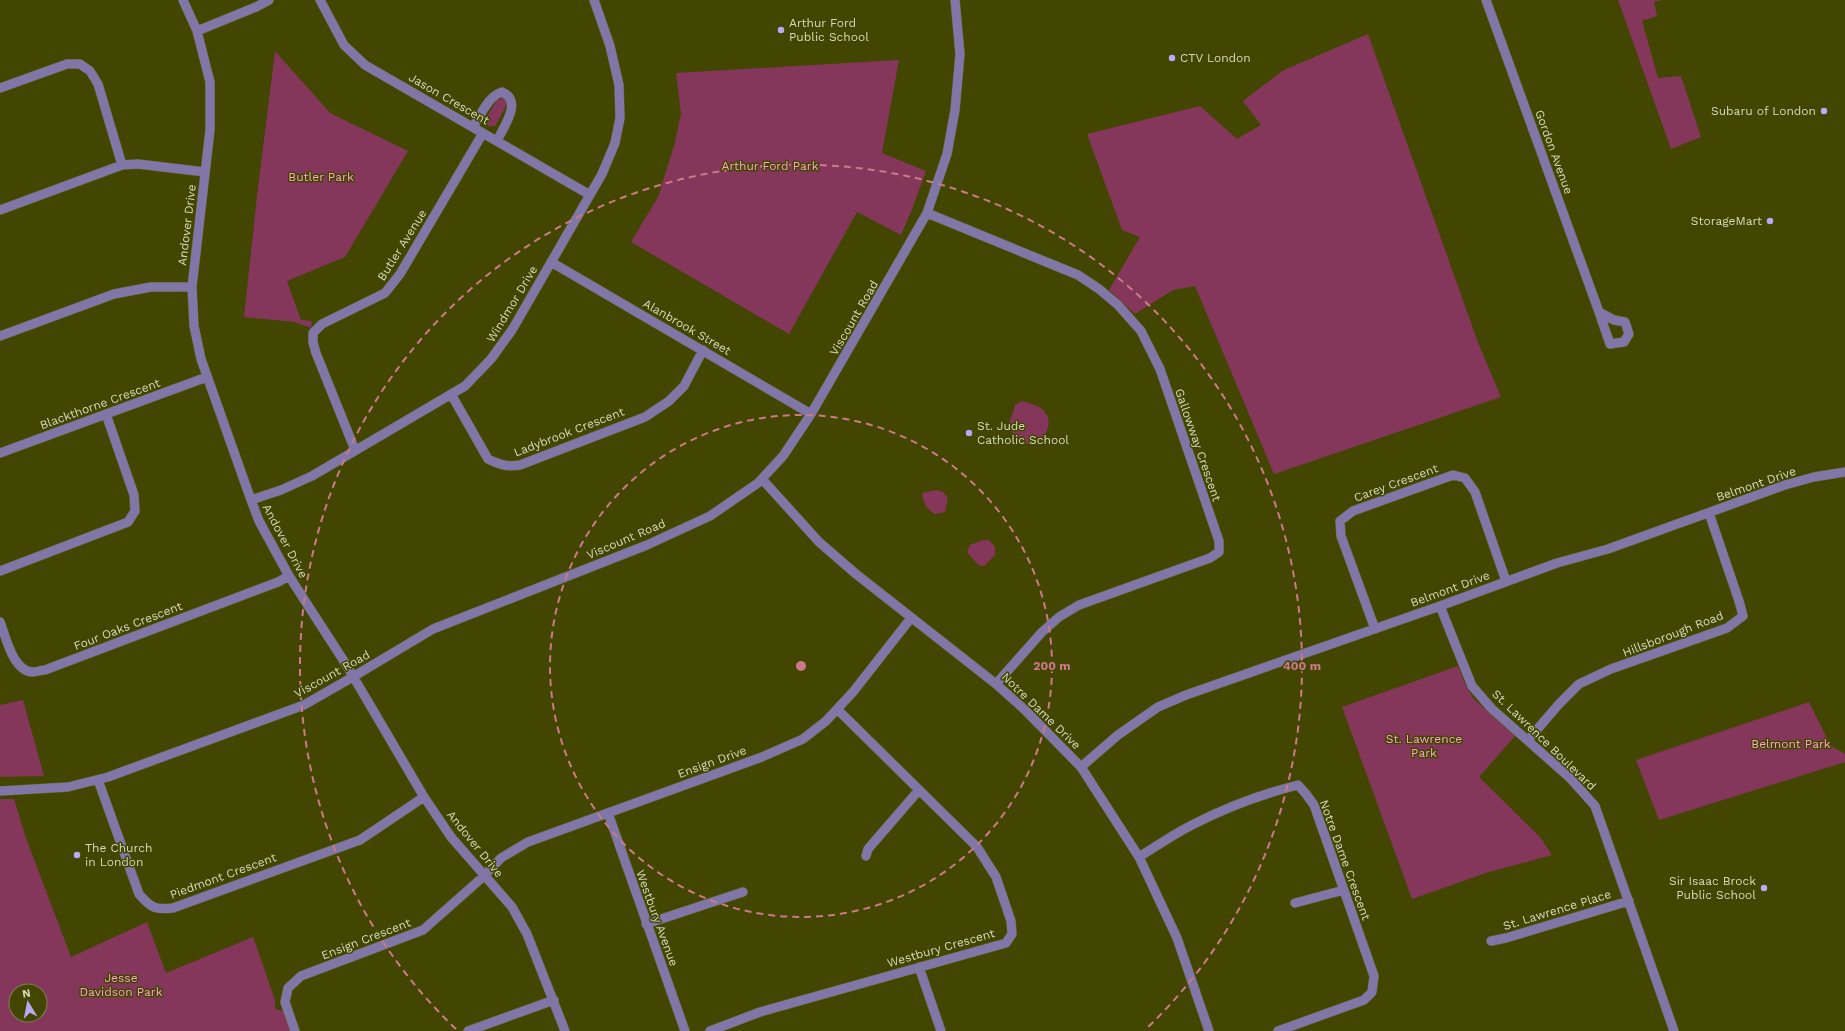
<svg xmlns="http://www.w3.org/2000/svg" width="1845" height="1031" viewBox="0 0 1845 1031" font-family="'Work Sans',sans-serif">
<rect width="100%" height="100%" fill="#424600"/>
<path fill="#84375b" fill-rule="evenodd" d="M1618,0h44l-8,2 3,14 -15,5 16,57 23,-2 20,61 -30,12z
M1368,34l111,311 22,52 -227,77 -79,-188 -22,4 -38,24 -26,-24 31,-53 -18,-7 -35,-96 113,-28 37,33 24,-14 -18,-24 39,-30z
M275,51l55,62 78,38 -63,106 -58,24 14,39 11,1 -1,7 -17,-6 -50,-5 13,-121z
M899,60l-17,93 44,18 -15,41 -10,23 -44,-23 -68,122 -158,-92 27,-45 16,-51 7,-32 -5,-41z
M503,98l3,4v4l-11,20h-7l-3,-6 12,-20z
M1022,401c6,2 15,4 20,8 20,17 -10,50 -27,27 -4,-4 -6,-8 -5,-14 1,-6 4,-12 5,-17z
M936,490l7,2 5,6 -3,14 -10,2c-9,-5 -12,-12 -13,-21z
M983,540h6l6,7v8l-11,11 -6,-1 -11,-13 3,-7z
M1458,666l7,18 8,14 42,38 -36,41 61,60 12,18 -66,18 -74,26 -70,-192z
M23,700l21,76 -44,1v-72z
M1809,702l22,44 14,8v8l-186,58 -23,-60z
M0,799h14l12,39 45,119 76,-35 19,51 87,-36 22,63v9l8,2 7,20h-290zM16,991h24v24h-24z"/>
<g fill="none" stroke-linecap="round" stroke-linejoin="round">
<defs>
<path id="minor" d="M183,0l14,31 13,51v48l-18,157 2,39 7,33 50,141 8,21 30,55 58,90 77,131 27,40 61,70 15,27 38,97
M320,0l24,45 21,20 225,130
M1486,0l113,312 11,32 14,-2 5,-8 -4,-12 -11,-2 -15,-8
M197,31l59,-24 13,-7
M0,88l67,-24h13l10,7 8,13 24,81
M473,127c8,-12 15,-31 29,-35 21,9 2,34 -5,49
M0,210l122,-45 16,-1 67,8
M927,213l151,62 21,14 19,16 23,26 19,38 59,172v11l-9,6 -131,47 -20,12 -17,15 -46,52
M551,262l260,152
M0,336l114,-42 37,-7h41
M451,394l37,65c12,6 20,8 32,6l125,-48 24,-16 15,-15 19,-36
M355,450l-39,-97 -3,-11v-9l9,-9 63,-31 15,-19 83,-141
M0,453l207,-76
M762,479l57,63 37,32 140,110 28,25 57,58 58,90 38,81 32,93
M251,500l30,-10 31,-14 153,-90 26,-27 21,-29 90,-156 13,-31 5,-25 -1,-33 -9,-39 -16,-46
M0,571l128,-49 7,-11 -1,-16 -28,-81
M1440,606l32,80 20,23 78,69 25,28 79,225
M0,622c6,15 13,50 33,50 4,0 8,-2 12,-2l233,-88 11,-6
M1375,629l-34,-93 -1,-15 13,-10 100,-36 12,3 10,14 31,89
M1528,740l31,-36 20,-20 32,-15 116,-41 16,-12 -4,-15 -30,-88
M1081,767l37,-32 40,-28 28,-12 254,-89 117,-43 51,-14 177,-64 29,-8 31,-5
M98,780l41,114c12,14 16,16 34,14l187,-68 64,-43
M0,791l68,-4 40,-10 196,-72 47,-27 82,-49 214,-84 63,-29 48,-33 25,-27 28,-42 116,-201 20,-59 8,-44 5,-56 -5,-54
M608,813l77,218
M866,856l2,-7 51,-59
M1139,857c18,-11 35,-23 53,-32 33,-17 70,-31 106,-40l8,9 8,11 60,171 -2,16 -8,8 -86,31
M1295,903l49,-13
M646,924l97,-32
M1491,941l15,-3 123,-37
M919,967l22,64
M295,1031l-10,-29 3,-14 13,-12 122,-46 61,-54 17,-18 27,-16 234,-85 41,-18 23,-18 27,-29 58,-74
M468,1031l86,-31
M710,1031l50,-19 246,-69 6,-9 -1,-13 -15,-44 -19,-30 -140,-138"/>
</defs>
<use href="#minor" stroke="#606425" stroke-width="10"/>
<use href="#minor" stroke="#8076a7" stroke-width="9"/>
</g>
<g fill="none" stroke="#cc798b" stroke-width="2" stroke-dasharray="7 5">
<circle cx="801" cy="666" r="251"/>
<path d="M456 1029A501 501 0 1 1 1146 1029"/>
</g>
<g fill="#baaaf6" stroke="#424600" stroke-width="1.5">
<circle cx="781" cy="30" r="4"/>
<circle cx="1172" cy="58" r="4"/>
<circle cx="1824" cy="111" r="4"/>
<circle cx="1770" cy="221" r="4"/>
<circle cx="969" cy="433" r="4"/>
<circle cx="77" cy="855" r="4"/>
<circle cx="1764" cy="888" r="4"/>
</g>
<g text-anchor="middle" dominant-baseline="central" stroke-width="3" stroke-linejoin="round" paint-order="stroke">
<g font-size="12" fill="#d6dabb" stroke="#424600" text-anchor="start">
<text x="789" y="23">Arthur Ford<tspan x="789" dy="14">Public School</tspan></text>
<text x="1180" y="58">CTV London</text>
<text x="1816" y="111" text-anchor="end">Subaru of London</text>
<text x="1762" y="221" text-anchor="end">StorageMart</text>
<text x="977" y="426">St. Jude<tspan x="977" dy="14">Catholic School</tspan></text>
<text x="85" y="848">The Church<tspan x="85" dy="14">in London</tspan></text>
<text x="1756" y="881" text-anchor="end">Sir Isaac Brock<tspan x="1756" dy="14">Public School</tspan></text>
</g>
<g font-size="12" fill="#d6dabb" stroke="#424600">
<text transform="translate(449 99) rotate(30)">Jason Crescent</text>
<text transform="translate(1554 152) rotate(70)">Gordon Avenue</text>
<text transform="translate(187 225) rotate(-83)">Andover Drive</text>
<text transform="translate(402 245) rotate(-58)">Butler Avenue</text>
<text transform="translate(512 304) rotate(-59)">Windmor Drive</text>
<text transform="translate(854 318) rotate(-60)">Viscount Road</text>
<text transform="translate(687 327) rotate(30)">Alanbrook Street</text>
<text transform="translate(100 404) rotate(-20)">Blackthorne Crescent</text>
<text transform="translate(569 432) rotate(-21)">Ladybrook Crescent</text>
<text transform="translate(1198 445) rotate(71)">Gallowway Crescent</text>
<text transform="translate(1396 483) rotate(-20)">Carey Crescent</text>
<text transform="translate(1756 484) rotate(-19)">Belmont Drive</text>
<text transform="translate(626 539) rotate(-23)">Viscount Road</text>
<text transform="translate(285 541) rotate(62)">Andover Drive</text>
<text transform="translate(1450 589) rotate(-20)">Belmont Drive</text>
<text transform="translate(128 626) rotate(-21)">Four Oaks Crescent</text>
<text transform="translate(1673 634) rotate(-21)">Hillsborough Road</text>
<text transform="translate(332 674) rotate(-29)">Viscount Road</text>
<text transform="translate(1041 711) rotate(44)">Notre Dame Drive</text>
<text transform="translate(1544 740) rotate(44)">St. Lawrence Boulevard</text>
<text transform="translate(712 762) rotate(-20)">Ensign Drive</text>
<text transform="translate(475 844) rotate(51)">Andover Drive</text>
<text transform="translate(1345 860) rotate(70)">Notre Dame Crescent</text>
<text transform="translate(223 876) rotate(-20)">Piedmont Crescent</text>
<text transform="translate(1557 910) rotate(-17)">St. Lawrence Place</text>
<text transform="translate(657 918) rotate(70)">Westbury Avenue</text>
<text transform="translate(366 939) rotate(-21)">Ensign Crescent</text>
<text transform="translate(941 948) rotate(-16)">Westbury Crescent</text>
</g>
<g font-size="12" fill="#fda3c9" stroke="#424600">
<text x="770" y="166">Arthur Ford Park</text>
<text x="321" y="177">Butler Park</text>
<text x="1424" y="739">St. Lawrence<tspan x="1424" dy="14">Park</tspan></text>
<text x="1791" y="744">Belmont Park</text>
<text x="121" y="978">Jesse<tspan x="121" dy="14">Davidson Park</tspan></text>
</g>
</g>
<circle cx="801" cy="666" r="6" fill="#cc798b" stroke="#424600" stroke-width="2"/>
<g font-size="12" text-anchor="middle" font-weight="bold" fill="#cc798b" stroke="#424600" stroke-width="3" stroke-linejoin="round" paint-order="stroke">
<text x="1052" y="670">200 m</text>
<text x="1302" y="670">400 m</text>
</g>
<g transform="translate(28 1003) rotate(350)"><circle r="19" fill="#424600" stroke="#7d814b"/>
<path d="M0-3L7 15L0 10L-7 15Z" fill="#baaaf6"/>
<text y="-6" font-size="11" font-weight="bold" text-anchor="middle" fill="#d6dabb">N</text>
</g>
</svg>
